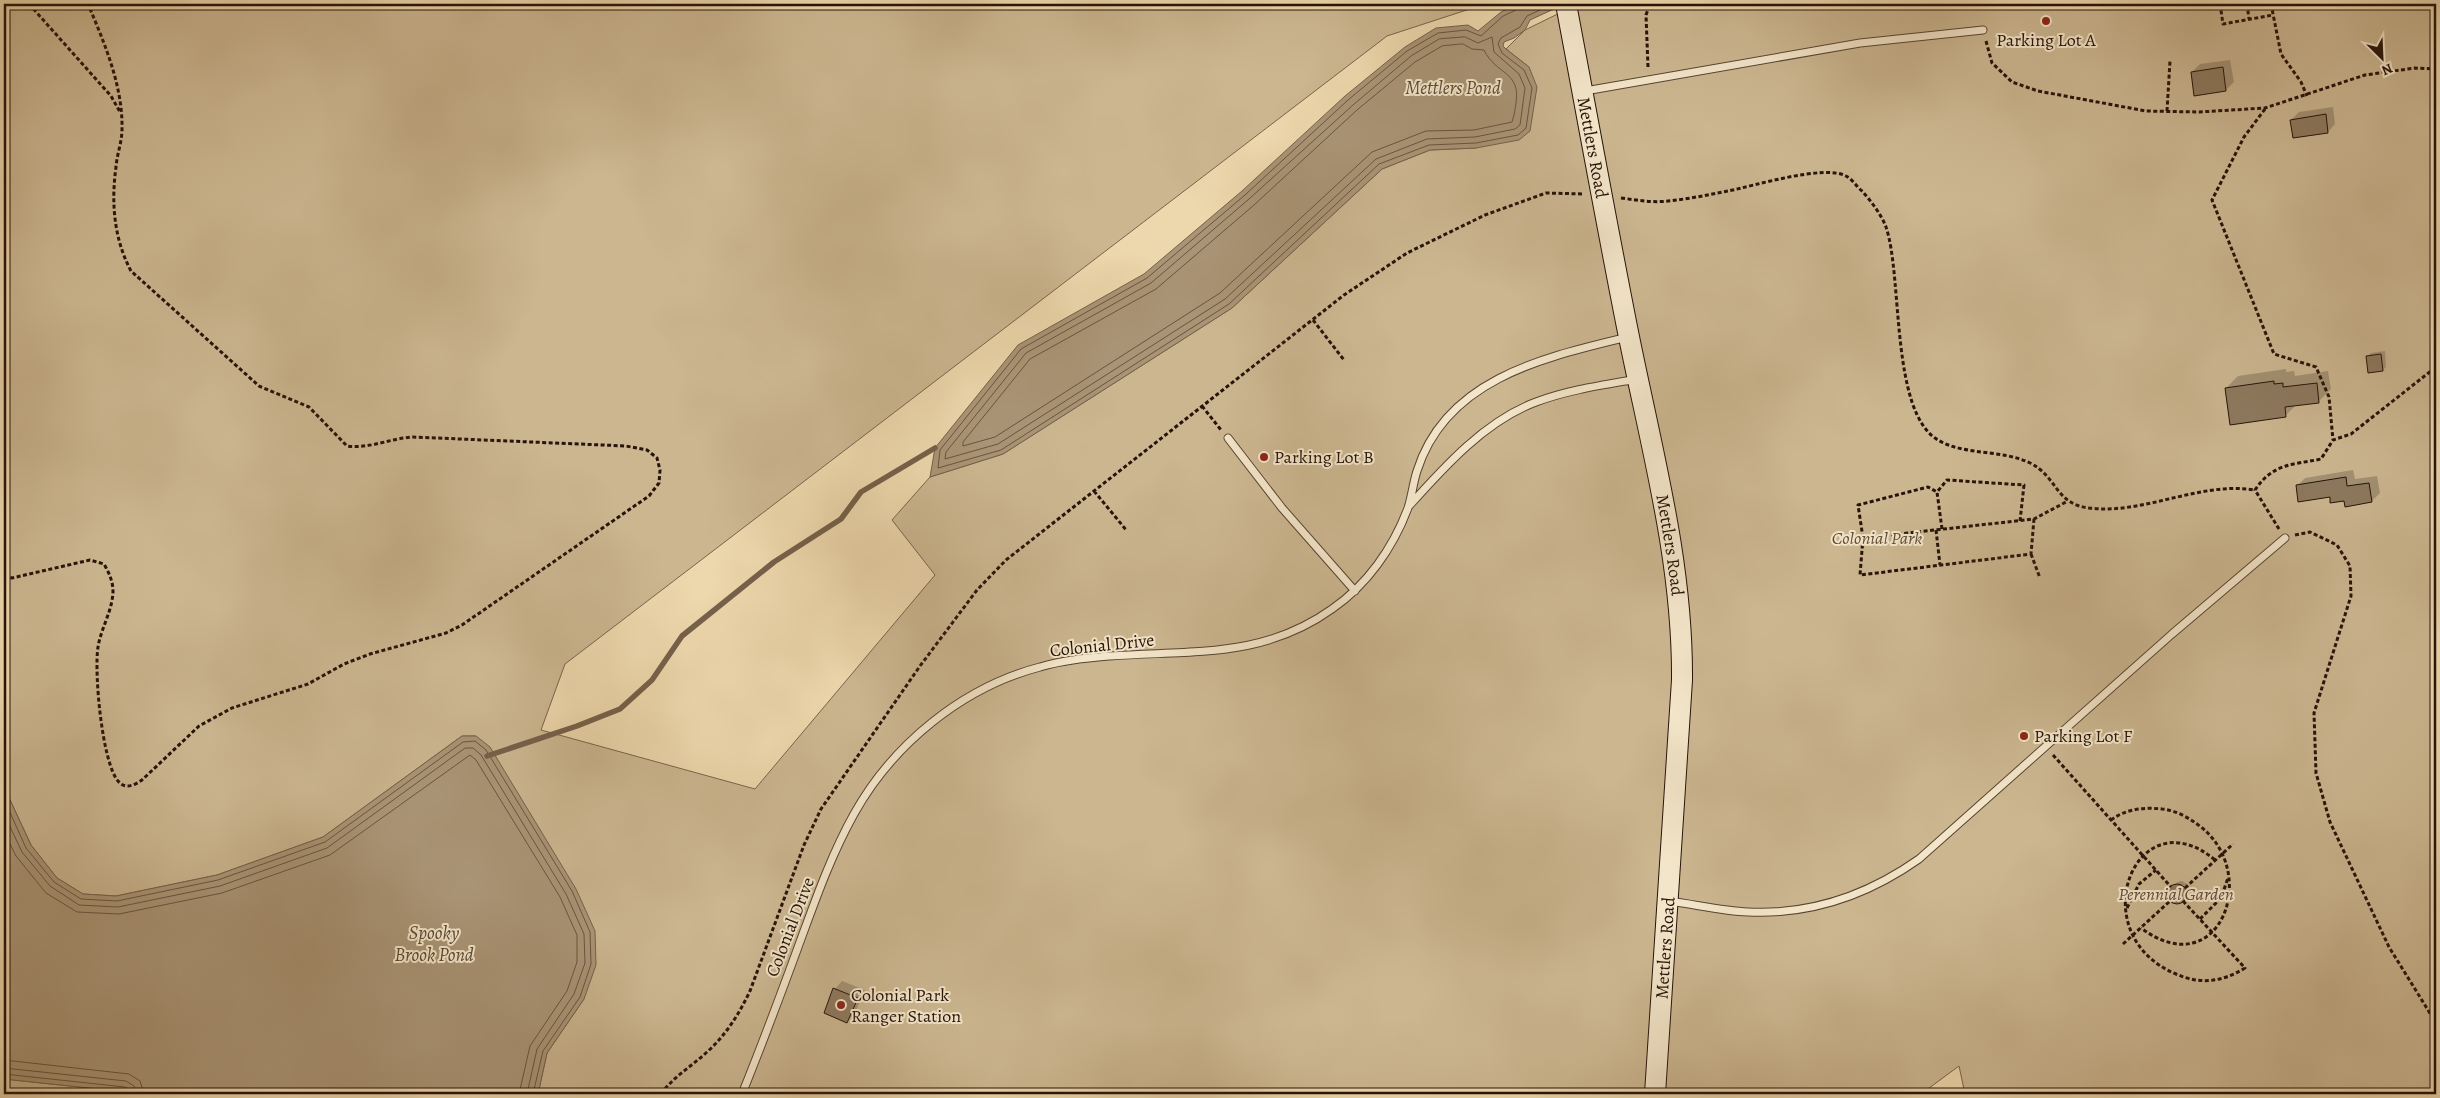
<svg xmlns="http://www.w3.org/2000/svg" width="2440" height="1098" viewBox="0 0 2440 1098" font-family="Alegreya,serif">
<rect width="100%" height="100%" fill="#edd7ac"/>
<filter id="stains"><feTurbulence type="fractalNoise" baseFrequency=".004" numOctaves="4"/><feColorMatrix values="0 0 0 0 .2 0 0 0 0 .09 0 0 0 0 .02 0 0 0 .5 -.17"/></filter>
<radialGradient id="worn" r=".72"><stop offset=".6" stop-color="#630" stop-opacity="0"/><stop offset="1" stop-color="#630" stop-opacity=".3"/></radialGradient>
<path fill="#cbb690" stroke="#78644c" d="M4,4h1481l-98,32 -822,628 -24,66 214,59 180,-214 -43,-55 38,-43 73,-23 229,-146 150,-139 48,-19 46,-2 53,-81 -23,-18 19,-19 53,-26h858v1090h-471l-6,-28 -38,28h-1383l9,-41 37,-54 -108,-263h-14l-139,101 -106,38 -101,21 -33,-2 -26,-16 -26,-33 -27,-58z
M4,1079l140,15h1h-141z"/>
<path fill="#a99475" stroke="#75604a" d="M1517,4h56l-17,4 -26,12 -5,10 -11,8 -10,4 -1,4 3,3 23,18 8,20 -7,44 -11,9 -43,8 -46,2 -48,19 -150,139 -229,146 -73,23 5,-29 83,-103 126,-71 98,-83 103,-95 60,-49 31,-19 32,-3 10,6 23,-19z
M462,736h14l14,11 86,142 19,42 1,34 -12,34 -37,54 -9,41h-393l-141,-15v-292l27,58 26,33 26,16 33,2 101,-21 106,-38z"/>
<path fill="#0003" d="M2230,60l4,22 -8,8 -34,-18 8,-8z
M2333,107l2,17 -7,8 -37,-12 8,-8z
M2385,351l1,16 -3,3 -16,-13 4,-4z
M2286,369v3l8,-1 1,5 33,-5 3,18 -12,12 -22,3 -11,11 -60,-27 12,-12z
M2353,470l2,9 22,-3 3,17 -8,8 -27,-1 -48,-14 8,-8z
M2182,881l6,4 1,7 -7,8 -7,2 -5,-4 -1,-7 9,-9z
M842,981l23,9 -10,23 -8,8 -12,-32z"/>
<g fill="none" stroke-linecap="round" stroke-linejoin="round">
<path stroke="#68543f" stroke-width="1" d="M1518,4l-2,6 -13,6 -22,20 -15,-6 -28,3 -31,18 -59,49 -103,95 -98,83 -126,71 -81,101 -2,18 63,-18 228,-146 150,-140 50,-19 47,-2 42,-8 8,-7 6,-40 -8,-18 -22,-17 -4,-9 3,-6 19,-11 7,-11 26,-12
M1465,37l13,6 14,-6 2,15 25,22 6,14 -5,37 -5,4 -40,8 -48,2 -51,20 -151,140 -227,145 -53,15 1,-7 80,-99 125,-70 98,-84 104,-94 58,-49 28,-17z
M1463,44l9,5 12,1c12,25 37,21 32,53 -1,7 -2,13 -4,19l-38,8 -48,1 -54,21 -152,141 -225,144 -32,9v-4l67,-83 126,-70 98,-84 103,-95 58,-48 27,-16z
M4,799l22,49 28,34 27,17 36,2 101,-21 107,-38 138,-100 12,-1 11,9 86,141 18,41 1,32 -11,33 -37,54 -10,43
M4,814l18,38 28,34 29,19 39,2 102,-21 107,-38 138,-100h8l8,7 85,139 18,40 1,29 -11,31 -37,55 -10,45
M4,832l12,24 30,37 31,19 42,2 103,-21 108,-38 140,-100 6,5 84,137 17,38v27l-10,29 -37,55 -11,48
M4,1060l125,14 11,7 4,13
M4,1068l122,13 8,5 2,8
M4,1074l121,13 4,2 1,5"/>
<path stroke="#75604a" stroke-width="5.5" d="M487,756l90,-30 43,-17 32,-29 30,-44 92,-74 67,-43 20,-27 74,-44"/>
</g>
<path fill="#8d795e" stroke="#261309" d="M2223,67l3,24 -32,5 -3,-24z
M2326,114l2,19 -35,5 -3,-18z
M2381,354l2,17 -15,2 -2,-17z
M2274,381v3l9,-1v4l34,-4 2,20 -34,4 1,10 -56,8 -5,-37z
M2346,477l1,9 22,-3 3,19 -27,5 -1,-6 -14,2v-6l-32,5 -2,-17z
M2167 894a10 10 0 1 1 20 0a10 10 0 1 1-20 0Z
M833,988l25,10 -11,25 -23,-10z"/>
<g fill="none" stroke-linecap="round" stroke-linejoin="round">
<defs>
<path id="lane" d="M1585,91l275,-48 123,-13
M1228,438l54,70 73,83
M1409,506c35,-39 76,-85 127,-104 32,-12 67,-17 101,-23
M1668,901c26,3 53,10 80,11 63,3 120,-17 171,-53l253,-225 113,-96
M742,1094c19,-47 37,-95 55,-144 17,-46 33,-93 57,-136 39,-70 109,-127 186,-147 23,-7 47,-9 70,-11 82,-6 152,3 222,-47 35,-24 61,-61 76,-101 4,-12 5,-25 9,-37 29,-93 129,-114 211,-134"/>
<g id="secondary">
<path id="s1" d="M1566,4c21,111 41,223 63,333 23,114 54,226 53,343l-27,414"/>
</g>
</defs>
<use href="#lane" stroke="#584432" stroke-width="9"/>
<use href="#secondary" stroke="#261309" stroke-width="22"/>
<path stroke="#261309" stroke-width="3" stroke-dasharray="4 2.5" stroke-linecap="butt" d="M29,4l82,92 9,16
M2220,4l3,20 50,-9
M2247,4l2,15
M2271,4l10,50 20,28 6,14
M1986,41l6,22 20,19 26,9 108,20 53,1 66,-4 100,-33 50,-7 21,1
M1648,67l-2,-52 4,-11
M2265,109l-21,28 -32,63 62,154 42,13 13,30 4,43
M2167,111l3,-50
M1621,198c16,2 31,5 47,3 20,-2 40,-6 60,-10 26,-5 96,-27 118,-15 6,3 11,11 16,15 9,10 19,23 24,36 17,50 4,185 52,213 27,16 63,9 92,23 27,13 25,41 59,45 56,7 110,-27 166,-18
M1313,320l31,40
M1202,406l19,24
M1094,491l33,40
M2034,519l-3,35 -171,21 3,-37 171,-19 32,-17
M1942,529l-5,-37 10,-12 77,5 -4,36
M2279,529l-24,-39c18,-27 37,-25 66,-31l12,-19 18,-6 85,-67
M1936,530l4,35
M2295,535l15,-3 27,13 13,21 1,30 -37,117 2,60 14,49 59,125 47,76
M1863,538l-5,-33 70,-18 9,5
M2031,554l9,24
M4,576l8,2 78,-18 14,4c5,9 9,17 9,28 -1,20 -12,36 -15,55 -4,26 4,115 20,134 7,9 17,4 24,-1l57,-54 33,-18 76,-24 36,-20 26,-10 76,-21 16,-8 187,-129 10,-13 1,-13 -3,-12 -10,-8 -21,-4 -213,-9c-22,1 -43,12 -66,9l-38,-39 -50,-21 -128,-115c-17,-32 -20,-68 -15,-104 1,-13 6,-25 6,-38 1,-43 -18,-87 -34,-125
M2053,755l118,132
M2111,820c14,-11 34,-13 51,-11 13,1 25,8 35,15 66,46 23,163 -56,104
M2185,888l48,-44
M2183,901l62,67c-23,14 -44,17 -69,6 -96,-40 -40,-180 39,-114
M2127,908l12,-24 17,-14
M2200,919l21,-21 7,-20
M2123,944l47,-43
M661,1094c12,-17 31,-28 46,-42 19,-17 32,-38 43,-61l54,-146 17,-36 99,-143 57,-76 29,-30 338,-265 63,-42 78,-38 61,-22 37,1"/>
<use href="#lane" stroke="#f3e5c9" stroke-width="7"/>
<use href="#secondary" stroke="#f3e5c9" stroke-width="20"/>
</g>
<g fill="#8f2418" stroke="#f3e5c9" stroke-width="2">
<circle cx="2046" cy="21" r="5"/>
<circle cx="1264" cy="457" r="5"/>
<circle cx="2024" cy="736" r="5"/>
<circle cx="841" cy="1005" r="5"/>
</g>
<g text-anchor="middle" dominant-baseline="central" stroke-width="4" stroke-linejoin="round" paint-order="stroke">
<g font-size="18" fill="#261309" stroke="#f3e5c9" text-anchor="start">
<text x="2046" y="40" text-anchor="middle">Parking Lot A</text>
<text x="1274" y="457">Parking Lot B</text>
<text x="2034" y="736">Parking Lot F</text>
<text x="851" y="995">Colonial Park<tspan x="851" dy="21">Ranger Station</tspan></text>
</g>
<g font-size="18" fill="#261309" stroke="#f3e5c9">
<text stroke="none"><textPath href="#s1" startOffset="146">Mettlers Road</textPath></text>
<text stroke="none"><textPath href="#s1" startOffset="551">Mettlers Road</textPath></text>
<text transform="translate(1102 645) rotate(-6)">Colonial Drive</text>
<text transform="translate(790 927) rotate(-69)">Colonial Drive</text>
<text transform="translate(1665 948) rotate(-86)">Mettlers Road</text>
</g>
<g font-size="18" font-style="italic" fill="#604c38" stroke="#f3e5c9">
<text x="1877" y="538">Colonial Park</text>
<text x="2176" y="894">Perennial Garden</text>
</g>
<g font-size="19" font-style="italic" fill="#5a4734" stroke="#f3e5c9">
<text x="1453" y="88">Mettlers Pond</text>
<text x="434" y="933">Spooky<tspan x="434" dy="22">Brook Pond</tspan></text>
</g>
</g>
<rect width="2440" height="1098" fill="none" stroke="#edd7ac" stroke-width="20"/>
<rect x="5" y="5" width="2430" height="1088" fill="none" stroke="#261309" stroke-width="2.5"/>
<rect x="10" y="10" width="2420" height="1078" fill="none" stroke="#261309"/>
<g transform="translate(2382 58) rotate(156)" stroke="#f3e5c9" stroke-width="4" paint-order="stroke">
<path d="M0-4L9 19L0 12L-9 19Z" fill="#261309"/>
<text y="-8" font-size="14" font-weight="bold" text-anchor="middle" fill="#261309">N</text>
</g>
<rect width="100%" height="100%" filter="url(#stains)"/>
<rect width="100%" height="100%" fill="url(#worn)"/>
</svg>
